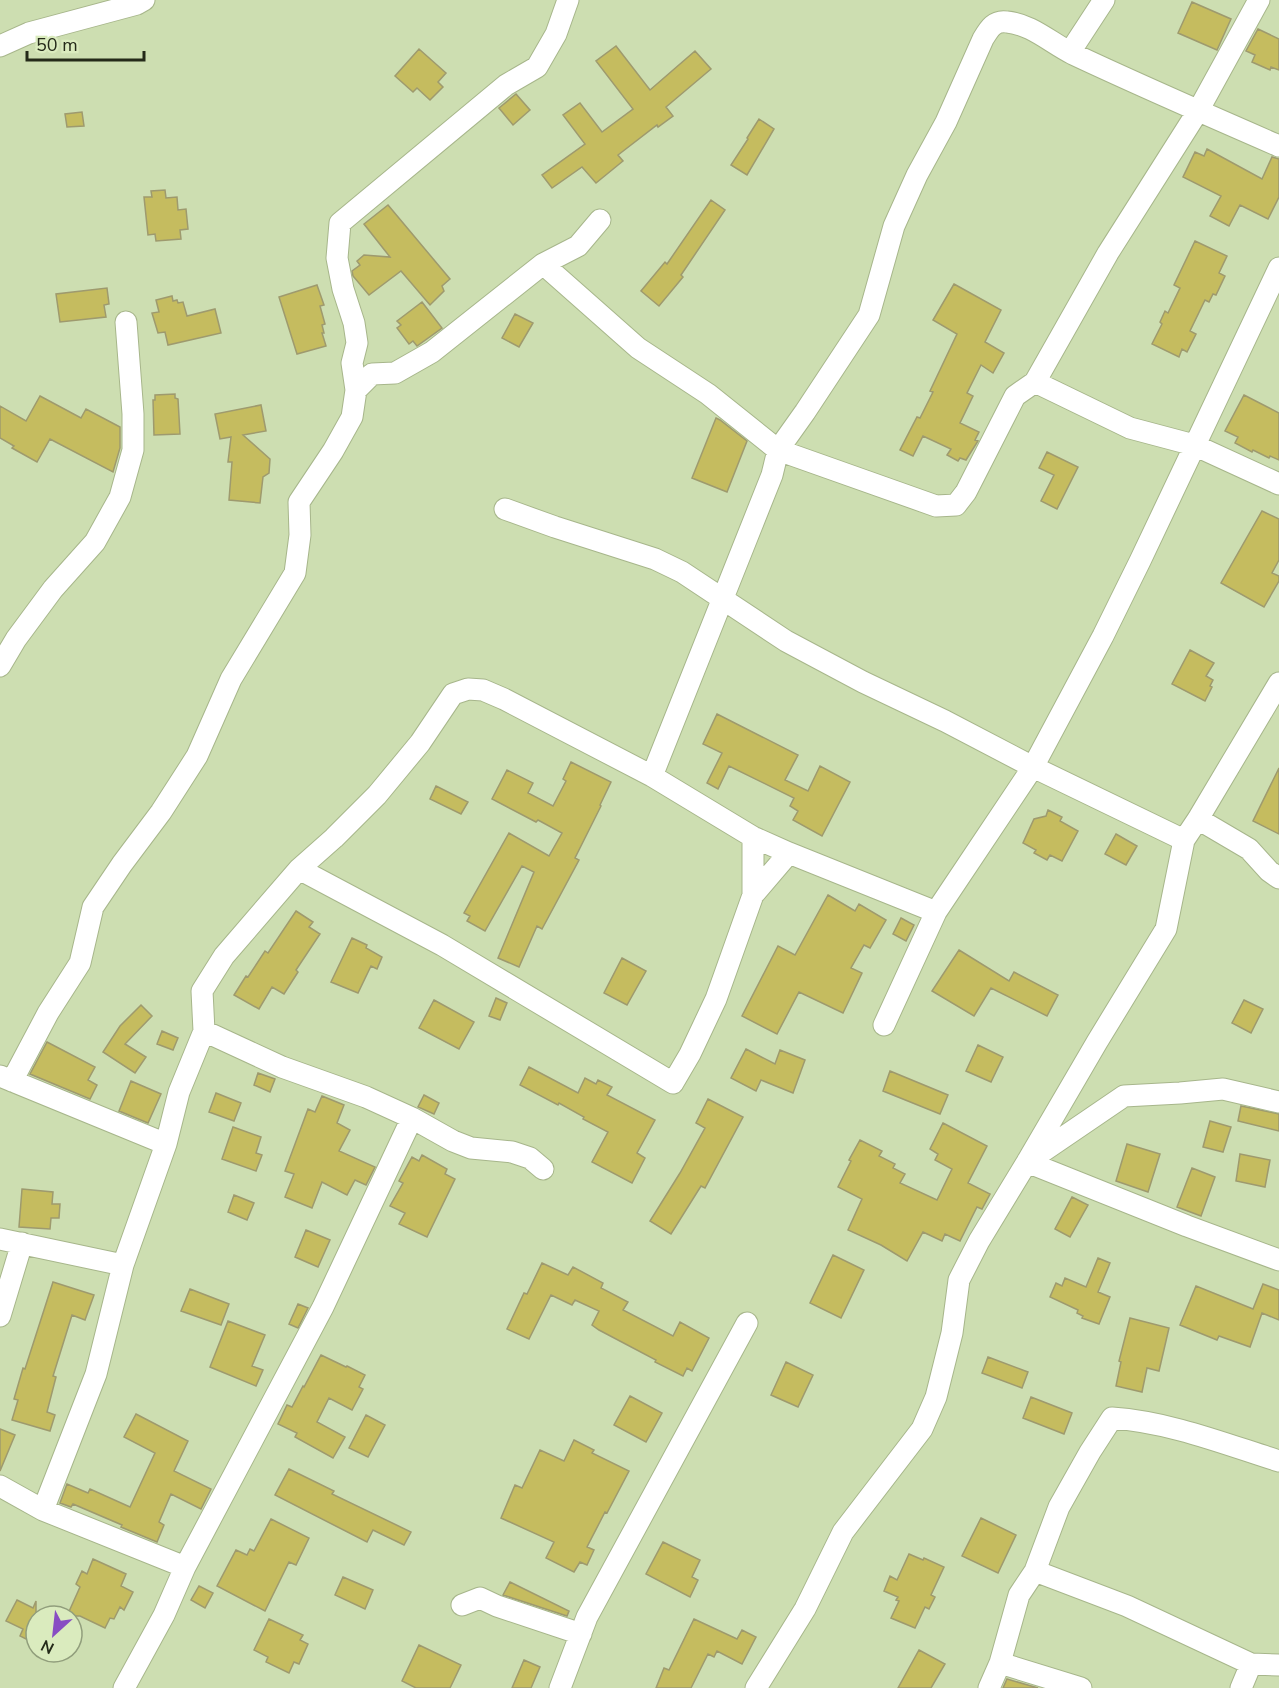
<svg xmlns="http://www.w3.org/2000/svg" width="1279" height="1688" viewBox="0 0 1279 1688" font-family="'Nunito Sans',sans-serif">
<rect width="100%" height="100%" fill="#cddeb1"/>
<path fill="#c5bc5f" stroke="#9e9a6e" stroke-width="1.5" d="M1192,2l39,17 -14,31 -39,-17z
M1258,29l21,10v31l-8,-3 -1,3 -18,-8 3,-7 -9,-4z
M616,46l34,44 45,-39 16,18 -45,38 7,9 -15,11 -1,-2 -39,30 5,6 -27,22 -14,-16 -30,21 -10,-13 43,-31 -22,-29 17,-12 22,29 31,-23 -37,-48z
M419,49l27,24 -8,9 5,5 -13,13 -13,-12 -4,4 -18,-16z
M516,94l14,16 -17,15 -14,-17z
M82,112l2,14 -17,1 -2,-13z
M759,119l15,10 -27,46 -16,-10 17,-26 -1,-1z
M1207,149l55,30 10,-22 7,2v38l-11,22 -28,-14 -11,21 -19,-10 11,-20 -38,-19 12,-25 9,4z
M165,190l1,8 11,-1 1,13 8,-1 2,20 -8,1 1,9 -25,2 -1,-7 -7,1 -4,-38h8l-1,-6z
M711,200l14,10 -44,65 2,2 -24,29 -18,-15 24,-29 2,2z
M388,205l62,74 -8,7 2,5 -14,14 -29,-34 -32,24 -16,-19 -1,-5 8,-6 -3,-4 7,-6 26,2 -26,-33z
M1195,241l32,15 -8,17 6,3 -9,19 -3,-1 -4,8 -4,-2 -15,31 6,3 -9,18 -5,-3 -3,8 -27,-13 10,-20 -2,-2 5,-11 3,2 12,-25 -6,-3z
M954,284l47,26 -16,32 19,11 -11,20 -12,-8 -14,28 6,3 -13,27 19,9 -4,8 3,1 -12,19 -6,-2 -2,3 -11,-6 4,-6 -28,-13 -10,20 -13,-6 17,-33 3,1 13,-26 -3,-1 27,-57 -24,-14z
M317,285l7,20 -4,1 5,18 -3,1 2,8h-2l4,13 -29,8 -18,-57z
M107,288l2,16 -5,1 2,12 -46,5 -4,-28z
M172,296l1,5 4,-1 1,3 5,-1 4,14 28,-7 6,24 -53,12 -3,-13 -7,1 -6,-20 7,-1 -3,-12z
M422,302l20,26 -25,18 -4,-5 -4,3 -12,-16 4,-3 -4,-4z
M515,314l18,9 -14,24 -17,-9z
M175,394v4l3,1 2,35 -26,1 -1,-35h2v-5z
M1244,395l35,18v47l-9,-4 -1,2 -16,-8 -1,2 -17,-9 3,-6 -13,-6z
M40,396l41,22 5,-9 34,18v21l-7,24 -63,-33 -13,23 -25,-14 2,-2 -14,-8v-32l26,15z
M261,405l5,26 -23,4 27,24 -1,14 -6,4 -3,26 -31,-3 3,-38h-4l3,-25 -11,2 -5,-25z
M716,418l4,2 27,21 -20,51 -35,-14z
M1047,452l31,15 -21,42 -16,-8 13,-26 -15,-7z
M1262,511l17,8v41l-7,13 7,3v5l-15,26 -43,-24z
M1190,650l24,13 -8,13 7,4 -3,6 2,1 -7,14 -33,-17z
M717,714l81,41 -13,25 23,11 12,-25 30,16 -28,54 -29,-16 5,-9 -8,-5 4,-8 -65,-32 -11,23 -11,-6 15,-30 -19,-9z
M571,762l40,20 -11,23 1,1 -26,52 4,2 -37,69 -5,-3 -18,41 -21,-9 36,-86 -12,-6 -37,65 -18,-10 3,-5 -6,-3 45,-80 40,23 13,-23 -24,-13 -2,2 -44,-23 15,-29 26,13 -5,10 25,13 13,-25 -3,-2z
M1279,768v66l-26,-13z
M436,786l32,16 -7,12 -31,-15z
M1048,810l14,7 -2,4 18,10 -16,30 -12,-6 -3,5 -13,-7 2,-3 -13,-7 11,-24 12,-3z
M1116,834l21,12 -11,19 -21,-11z
M828,895l27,16 4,-7 27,16 -16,28 -6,-3 -13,23 11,5 -19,40 -44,-21 -22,42 -35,-18 36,-70 17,9z
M296,911l17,11 -4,5 11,7 -24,36 2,2 -14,22 -12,-7 -13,22 -25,-14 12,-19 2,1 17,-26 3,2z
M901,918l13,7 -8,16 -13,-7z
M352,938l15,7 -1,3 16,9 -5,12 -6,-3 -13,27 -27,-11z
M959,950l50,31 5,-9 44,23 -11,21 -56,-28 -17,28 -42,-25z
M622,958l24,13 -19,34 -23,-12z
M496,998l11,5 -7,17 -11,-4z
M434,1000l40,22 -15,27 -40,-21z
M1244,1000l19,9 -12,24 -19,-10z
M141,1005l11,11 -27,28 21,13 -11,16 -32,-21 17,-26z
M162,1031l16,7 -5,12 -16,-6z
M47,1042l48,25 -7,13 9,5 -7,14 -60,-25z
M978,1045l25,12 -12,25 -25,-11z
M746,1049l29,15 5,-14 25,10 -12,33 -32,-13 -5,11 -25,-13z
M529,1067l49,26 7,-15 11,6 2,-4 14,7 -5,8 48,25 -18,33 8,5 -13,25 -40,-21 16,-30 -25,-13 1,-2 -25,-14 -1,2 -38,-20z
M890,1071l58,24 -8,19 -57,-23z
M258,1073l17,6 -5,13 -16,-7z
M131,1081l30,13 -13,29 -29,-12z
M216,1093l25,10 -7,18 -25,-9z
M424,1095l15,8 -5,11 -16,-7z
M322,1096l22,9 -7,18 13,7 -11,21 36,16 -9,18 -11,-5 -8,15 -25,-13 -10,26 -27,-11 9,-23 -9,-3 23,-62 7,3z
M708,1099l35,18 -38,71 -4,-2 -30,48 -21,-13 30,-48 25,-45 -9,-5z
M1241,1106l38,8v17l-41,-10z
M1210,1121l21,6 -8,25 -20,-5z
M943,1123l44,23 -19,37 22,11 -8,15 -5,-2 -17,34 -15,-7 -3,7 -19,-9 -16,29 -26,-16 -33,-15 14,-31 -24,-12 13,-26 -2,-1 11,-20 22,11 -3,5 16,8 -2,4 12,6 -5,9 37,17 15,-31 -17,-9 3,-6 -8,-5z
M233,1127l28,10 -5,16 6,2 -6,16 -34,-12z
M1127,1144l33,10 -12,38 -32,-11z
M1240,1154l30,6 -5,27 -29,-6z
M422,1155l25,14 -2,5 10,5 -28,58 -28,-13 6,-11 -15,-7 13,-23 -4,-2 13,-24 7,4z
M1192,1168l23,9 -14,39 -24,-9z
M22,1189l31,3 -1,12h8l-1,14h-8l-1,11 -31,-2z
M234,1195l20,8 -7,17 -19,-8z
M1072,1197l16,8 -18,32 -15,-8z
M306,1230l24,10 -12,27 -23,-10z
M833,1255l31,15 -23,48 -31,-15z
M1098,1258l12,5 -12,29 12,5 -11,27 -17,-6 1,-2 -6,-3 1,-3 -28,-13 6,-14 6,3 3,-8 21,9z
M542,1263l26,12 5,-8 30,16 -2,5 27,14 -5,8 50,26 7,-14 29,16 -17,33 -5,-3 -4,8 -28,-14 1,-2 -57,-30 -7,-5 7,-14 -24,-11 -3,5 -21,-10 -22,44 -22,-10 17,-36 3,1z
M53,1282l41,13 -9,25 -13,-5 -19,61 3,1 -9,35 8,3 -5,16 -38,-11 6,-20 -4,-1 9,-31 2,1z
M1263,1284l16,6v30l-17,-7 -12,34 -31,-11 -2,4 -37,-15 16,-39 57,23z
M190,1289l39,15 -8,21 -40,-14z
M298,1304l10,4 -10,20 -9,-4z
M1130,1318l39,10 -10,43 -12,-3 -5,24 -26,-6 5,-24 -2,-1z
M228,1321l37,14 -13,31 11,4 -7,16 -46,-19z
M321,1355l25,12 1,-1 18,9 -6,12 4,2 -11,21 -23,-12 -12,24 28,15 -12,21 -38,-21 2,-4 -19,-9 9,-19 5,2 11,-21 1,1z
M988,1357l40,15 -6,16 -40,-15z
M786,1362l27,13 -15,32 -27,-12z
M630,1396l32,17 -16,29 -32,-17z
M1031,1397l41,16 -8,21 -41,-16z
M136,1414l52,27 -14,30 37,18 -10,20 -30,-15 -12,28 5,3 -7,17 -36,-15 1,-2 -49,-21 -2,3 -11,-4 7,-19 21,9 2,-4 40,18 25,-54 -31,-16z
M366,1415l19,10 -17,32 -19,-9z
M0,1429l15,6 -15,36z
M574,1440l20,10 -2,3 37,18 -22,42 -2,-1 -18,35 7,3 -7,15 -7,-3 -6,10 -28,-14 8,-16 -53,-24 14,-33 7,3 18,-38 24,11z
M289,1469l45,22 -2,3 79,38 -7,13 -31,-15 -6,12 -92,-47z
M981,1518l35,17 -18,38 -36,-17z
M271,1519l38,19 -13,27 -7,-3 -24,49 -48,-25 19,-36 11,5 3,-6 4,2z
M663,1542l37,18 -8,17 6,3 -8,17 -44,-23z
M909,1554l14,6 1,-2 20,9 -13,28 4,2 -6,12 -4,-2 -10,21 -24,-10 8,-17 -3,-1 2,-3 -14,-6 6,-15 7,4z
M93,1559l33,15 -5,12 12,6 -9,18 -4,-3 -6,12 -4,-1 -5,10 -25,-12h-13l13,-29 -4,-3 6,-13 5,3z
M343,1577l30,13 -8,19 -30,-14z
M510,1582l59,29 -2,5 -64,-21z
M199,1586l14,7 -8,15 -14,-8z
M17,1600l16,8 3,-7v43l-16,-8 3,-7 -17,-8z
M269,1619l34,16 -3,5 8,4 -9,20 -5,-2 -5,11 -23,-11 2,-5 -14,-7z
M694,1619l43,20 5,-9 14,7 -14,27 -25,-13 -3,6 -6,-3 -17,34h-35l8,-20 5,2z
M419,1645l42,20 -11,23h-34l-14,-7z
M919,1650l26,14 -14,24h-33z
M524,1660l16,7 -9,21h-19z
M1007,1679l31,9h-35z"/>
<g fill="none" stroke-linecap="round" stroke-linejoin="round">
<defs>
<path id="minor" d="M0,46l29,-13 108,-29 7,-4
M1070,52l34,-52
M543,264l95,84 70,46 70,56 158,56 20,-1 10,-13 49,-96 20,-14 73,-129 90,-142 61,-111
M1035,382l95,46 64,17 85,39
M356,390l16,-16 23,-1 37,-21 111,-88 35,-18 22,-26
M505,509l50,18 100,32 27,13 104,69 77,41 82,39 88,46 151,73
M0,666l16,-27 37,-50 42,-47 25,-45 13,-47v-36l-7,-92
M652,776l120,-301 6,-25 27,-38 64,-97 25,-89 23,-51 29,-53 37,-83c6,-10 11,-19 24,-17 24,2 44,21 66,32 68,32 137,62 206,92
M1198,819l51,30 20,22 10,7
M299,869l143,76 231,138 17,-29 26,-55 37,-104v-58
M753,895l36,-42
M884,1025l52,-113 97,-145 70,-131 37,-75 139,-293
M204,1031l78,36 84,30 46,21 41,23 18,7 41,4 18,6 13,11
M0,1076l166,68
M12,1081l36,-68 32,-50 13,-56 29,-43 39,-52 36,-56 34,-77 64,-106 5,-38 -1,-33 34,-51 19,-34 4,-27 -4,-27 5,-20 -3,-20 -11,-34 -6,-31 3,-35 166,-138 31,-18 19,-33 12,-34
M1033,1158l91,-62 56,-3 43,-4 56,13
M1027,1162l160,64 92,34
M0,1239l123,26
M0,1316l22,-73
M0,1486l43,24
M185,1567l138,-260 89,-189
M1035,1571l92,35 124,58 28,1
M462,1605l18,-7 17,8 84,28
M1000,1663l81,25
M124,1688l40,-73 21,-48 -142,-57 53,-136 27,-109 43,-121 13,-52 25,-61 -2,-40 22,-35 75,-87 35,-31 43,-43 43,-52 33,-49 15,-5 15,1 21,9 148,77 101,61 36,16 147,59
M560,1688l27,-71 160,-294
M756,1688l49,-79 38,-77 79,-103 14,-32 16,-64 7,-53 20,-39 48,-79 70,-120 69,-113 18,-89 14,-21 81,-136
M989,1688l11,-25 19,-68 16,-24 24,-64 31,-55 22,-34c58,4 113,26 167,43
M1241,1688l10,-24"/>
</defs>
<use href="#minor" stroke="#a7b68b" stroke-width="23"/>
<use href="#minor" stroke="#fff" stroke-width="21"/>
</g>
<g transform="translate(54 1634) rotate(207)"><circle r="28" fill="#daebbe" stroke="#919e7c" stroke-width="1.5"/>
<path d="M0-4.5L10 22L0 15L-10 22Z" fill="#884dc3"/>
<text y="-9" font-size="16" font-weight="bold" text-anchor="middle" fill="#242a19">N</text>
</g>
<path d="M27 51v9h117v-9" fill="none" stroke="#242a19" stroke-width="3"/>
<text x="36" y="51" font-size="18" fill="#242a19" stroke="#daebbe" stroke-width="4.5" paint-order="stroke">50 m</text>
</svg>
